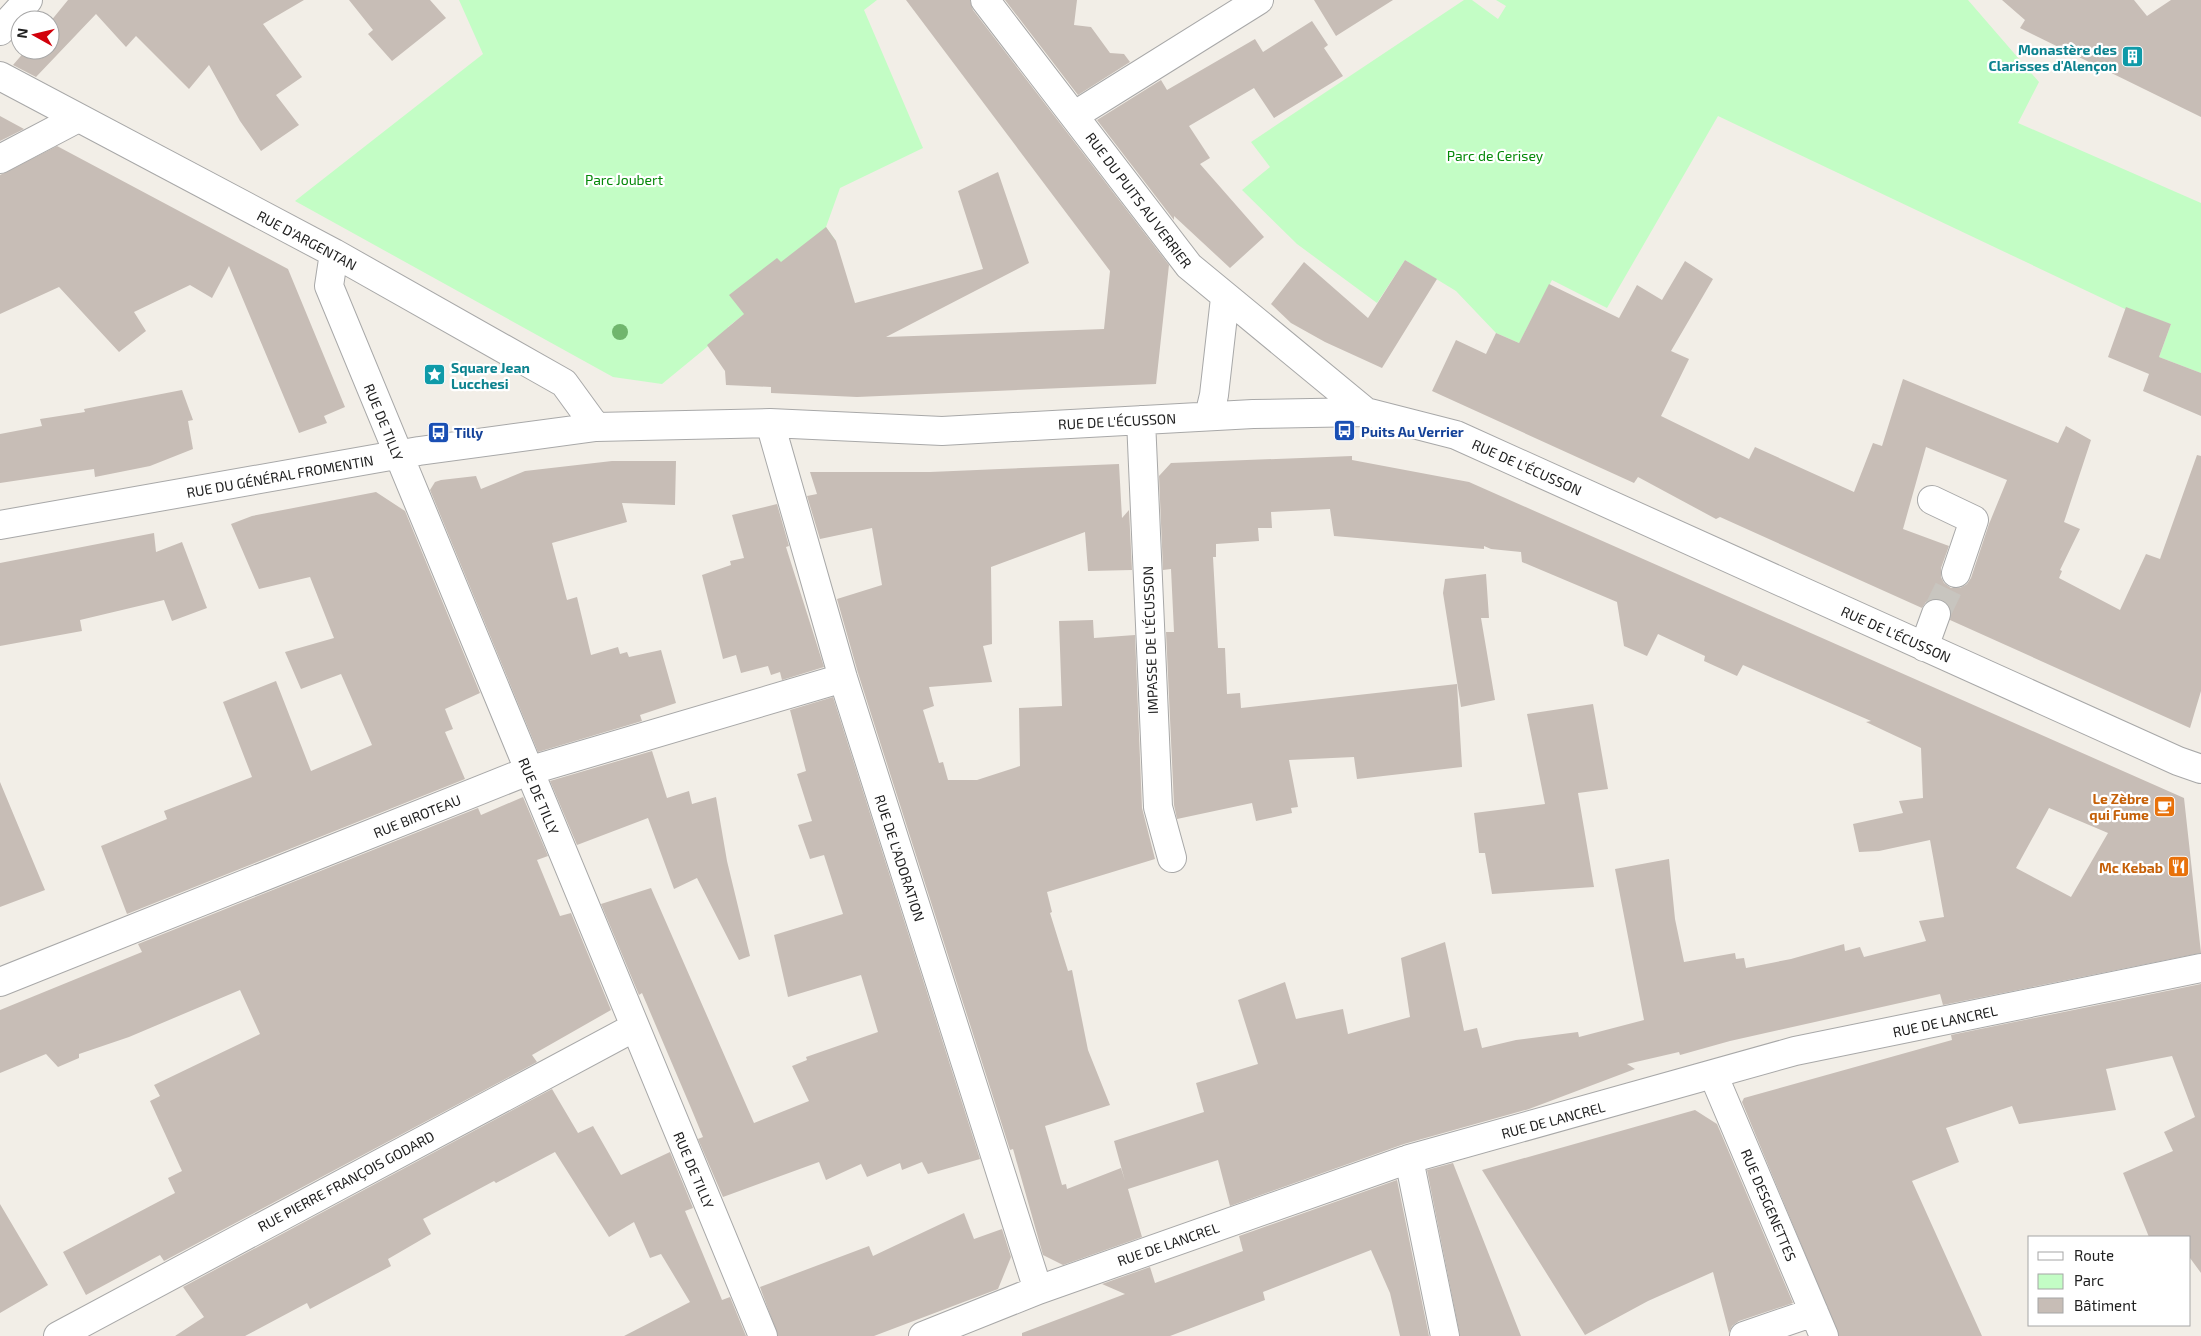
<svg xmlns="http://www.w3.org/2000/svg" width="2201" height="1336" viewBox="0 0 2201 1336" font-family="'Exo 2',sans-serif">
<rect width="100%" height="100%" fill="#f2eee7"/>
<path fill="#c3fdc5" d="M459,0h418l-13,10 59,138 -83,40 -14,39 10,14 -108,86 1,2 -67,55 -49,-7 -318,-176 188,-147z
M1464,0h8l26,19 8,-13 -10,-6h472l71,82 -21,41 183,80v170l-42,-16 12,-33 -46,-15 -407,-193 -111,192 -55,-28 -33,63 -23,-10 -40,-42 -51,-31 -28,43 -80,-59 -55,-54 28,-23 -19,-25z"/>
<path fill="#c7bdb6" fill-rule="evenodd" d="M68,0h236l-41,24 39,53 -26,18 23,30 -38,26 -21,-30 -31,-56 -20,24 -53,-53 -10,11 -30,-33 -60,63 -23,-12 13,-15h24v-28z
M349,0h81l16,18 -54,43 -24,-27 5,-4z
M906,0h64l3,10 196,255 -13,119 -299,13 -86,-4v-6l-45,-2 -1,-14 -18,-26 37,-31 -15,-19 48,-37 4,4 45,-35 10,14 19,62 128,-34 -25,-78 40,-19 31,91 -143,74 218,-8 6,-58z
M1005,0h72l-3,25 17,2 19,26 14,1 6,8 -52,33z
M1314,0h79l-57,36z
M2002,0h132l13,16 24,-16h30v117l-181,-89 5,-8z
M1312,21l16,24 -4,3 19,28 -69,42 -20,-30 -65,38 21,32 -10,6 64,73 -34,31 -56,-52v4l-77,-100 64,-40 6,10 88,-51 8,13z
M0,116l24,13 -24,12z
M57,146l231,123 57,138 -21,9 3,7 -28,10 -70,-167 -17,32 -22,-13 -56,27 12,19 -27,21 -60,-65 -59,27v-139z
M1405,260l32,19 -55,89 -57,-26 -34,-19 -20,-19 33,-42 64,56z
M1685,261l28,18 -42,72 18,8 -28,57 88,43 6,-12 99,45 19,-49 9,3 21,-67 155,64 8,-17 25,14 -27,82 16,7 -20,41 2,1 -3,7 61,32 26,-56 14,5 37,-104 4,1v235l-11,37 -240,-108 1,-9 -3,-7 -6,-4 -9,-1 -7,3 -4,6 -202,-91 -4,2 -78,-42 -4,6 -202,-92 24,-51 30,14 10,-21 23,10 30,-59 70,34 18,-33 25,15zM1926,447l81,33 -18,44 -18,54 -4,6 -7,4h-9l-7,-5 -3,-6v-9l8,-22 -46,-17z
M2126,307l45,17 -12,33 42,16v43l-58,-25 6,-17 -41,-17z
M182,390l11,30 -5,1 5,28 -43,17 -55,11 -1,-8 -94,14v-49l42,-8 -2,-7 45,-7 -1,-3z
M1352,456v4l117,22 715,316 17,155 -258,52 -3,-11 -210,47 -50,14 -1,-3 -52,12 8,5 -106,40 -125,35 -174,62 -12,-46 -90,29 14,48 -79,28 -20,-10 -30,-106 -3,1 -152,-477 -21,-74 45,-14 -10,-57 -52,11 -13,-43 10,-2 -7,-22h120l189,-8 3,54 7,-8 3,60 -44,1 -3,-39 -94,35 1,77 -9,2 9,36 -63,5 5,19 -11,4 16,53 4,-1 5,18h29l43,-14 -1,-58 43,-2 -3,-85 34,-1 1,18 41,-3 7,173 13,51 -108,33 5,20 -2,1 18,58 4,-1 16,80 22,55 -65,21 17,59 4,-1 1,5 54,-21 4,13 -11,-40 90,-29 -8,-29 62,-19 -20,-64 47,-18 11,37 47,-10 5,25 62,-17 -9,-59 44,-16 19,89 13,-3 5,20 34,-8 62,-8 1,5 65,-17 -29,-151 54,-10 6,60 9,43 51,-9 1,6 8,-1 2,10 45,-9 53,-15 1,7 15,-4 4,10 62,-16 -7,-20 25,-4 -14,-77 -51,11 -20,1 -6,-28 50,-11 -4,-12 24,-3 -2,-50 -55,-26 5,-1 -128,-56 -6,11 -33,-15 1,-5 -47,-22 -11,22 -23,-10 -7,-44 -95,-40 -1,-10 -30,-3 -7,-3v3l-150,-13 -4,-27 -59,3 1,16h-14l1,13 -43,3v13h-3l5,91h7l2,46 13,-1 1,15 216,-24 5,83 -105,12 -3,-22 -65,3 9,47 -7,1 1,5 -36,8 -4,-18 -75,16 -3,-14 -8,-173h8l-3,-63 -8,1 -4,-94 12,-13zM2049,808l59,25 -37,64 -55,-29z
M612,461h64l-1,44 -53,-2 5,19 -75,21 15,57 10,-3 14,58 27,-8 2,7 7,-2 2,5 32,-7 15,53 -36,12 2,6 -104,31 -108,-262 5,-8 6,-2 35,-4 5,13 44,-18z
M376,492l29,19 75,182 -35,16 8,20 -8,3 20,47 -338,135 -26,-68 66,-27 -3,-8 88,-34 -29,-75 53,-21 35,90 61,-26 -31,-71 -40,15 -16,-37 49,-14 -24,-61 -51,12 -28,-65 21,-8z
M777,504l12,42 -3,1 38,120 -42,13 -2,-8 -9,3 -3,-9 -27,7 -5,-18 -13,4 -21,-84 29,-10 -1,-4 14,-3 -12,-43z
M154,533l2,19 26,-10 25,66 -35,13 -8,-21 -84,20 2,11 -82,15v-83z
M1486,574l3,44h-8l14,82 -34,7 -18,-114 2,-14z
M833,697l147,462 -52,15 -6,-12 -20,8 -2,-7 -33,14 -6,-13 -35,16 -7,-18 -96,35 -25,-58 5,-2 -12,-29 -49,-115 -3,2 -38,-91 50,-16 103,235 55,-22 -17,-35 15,-6 -1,-3 72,-25 -17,-57 -73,22 -14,-62 69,-21 -19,-59 -14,4 -12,-34 14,-4 -15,-47 9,-3 -16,-61z
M1593,704l15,85 -30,4 16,94 -102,7 -7,-41h-6l-5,-40 71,-9 -18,-90z
M652,751l15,47 22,-7 3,13 24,-7 11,64 23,95 -11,4 -42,-82 -23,11 -26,-71 -71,27 -27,-64z
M0,782l45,108 -45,17z
M523,797l25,59 -11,4 23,56 11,-3 40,97 -79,45 5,7 -373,199 -4,-6 -74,40 -23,-43 112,-59 -7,-15 14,-7 -32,-70 10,-5 -6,-11 106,-51 -20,-44 -111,47 -50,17v4l-21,9 -12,-13 -46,19v-63l142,-58 -4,-8 340,-136 3,7z
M2201,984v289l-11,-15v-21h-41l-26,-64 50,-22 -9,-19 31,-15 -23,-61 -66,13 10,41 -97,14 -7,-18 -66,22 13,34 -47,19 70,155h-143l-97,-234 2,-4 208,-58 -1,-5z
M552,1089l26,44 15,-7 28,49 49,-23 23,56 -8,3 37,89 8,-3 16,39h-122l66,-34 -29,-48 -11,4 -16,-36 -25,15 -54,-85 -59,31 -2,-2 -71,38 8,15 -43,25 3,7 -81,43 -3,-6 -62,33h-70l29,-19 -21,-30z
M1695,1110l22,14 76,179 -54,18 -7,5 -3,7 -16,-61 -65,29 -63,34 -103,-165z
M1453,1163l68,173h-61l-33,-166z
M1397,1180l32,156h-29l-10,-43 -19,-43 -108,42 2,8 -95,36h-148v-3l103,-39 -23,-10 48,-17 5,16 88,-32 -4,-15z
M0,1204l48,81 -48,28z
M964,1213l10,26 28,-10 9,28 -13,32 -124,47h-96l-18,-49 109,-41 4,10z"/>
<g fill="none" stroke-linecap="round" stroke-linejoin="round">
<path stroke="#c8c5bf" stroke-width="28" stroke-dasharray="28 14" stroke-linecap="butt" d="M1936,614l20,-41"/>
<defs>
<path id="minor" d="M985,0l204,266 177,146
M0,31l28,-31
M0,76l334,177 230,130 32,44
M1075,115l184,-115
M0,159l78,-41
M334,253l-5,33 434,1050
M1209,416l5,-21 11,-97
M1141,420l17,387 14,51
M770,423l73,255 195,612
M1932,500l42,20 -18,53
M0,525l419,-74 177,-24 174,-4 172,8 311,-17 113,-2 90,23 722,326 23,8
M1924,647l12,-33
M0,982l528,-211 315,-93
M1713,1074l111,262
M1409,1159l36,177
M58,1336l577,-309
M923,1336l115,-46 371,-131 386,-108 406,-83
M1744,1336l70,-24"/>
</defs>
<use href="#minor" stroke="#a8a8a8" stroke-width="30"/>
<use href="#minor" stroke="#fff" stroke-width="28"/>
</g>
<circle fill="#70b66d" cx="620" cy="332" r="8"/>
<defs>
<symbol id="building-square" viewBox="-11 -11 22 22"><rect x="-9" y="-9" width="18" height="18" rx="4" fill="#0f9aa8" stroke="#fff"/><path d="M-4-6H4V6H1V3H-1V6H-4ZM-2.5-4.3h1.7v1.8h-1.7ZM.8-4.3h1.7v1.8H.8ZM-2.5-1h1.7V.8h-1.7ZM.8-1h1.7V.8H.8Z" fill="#fff"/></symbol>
<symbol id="sight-square" viewBox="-11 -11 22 22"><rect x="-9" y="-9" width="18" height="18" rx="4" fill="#0f9aa8" stroke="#fff"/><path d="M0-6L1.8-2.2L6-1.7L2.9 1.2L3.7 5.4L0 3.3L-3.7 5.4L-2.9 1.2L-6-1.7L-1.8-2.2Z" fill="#fff"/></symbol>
<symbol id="bus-square" viewBox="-11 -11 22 22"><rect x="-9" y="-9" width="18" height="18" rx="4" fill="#1a4fb4" stroke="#fff"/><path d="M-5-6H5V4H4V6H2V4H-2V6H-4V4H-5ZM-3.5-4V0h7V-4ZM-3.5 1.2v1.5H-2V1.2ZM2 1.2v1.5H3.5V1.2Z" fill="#fff"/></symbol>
<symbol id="cafe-square" viewBox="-11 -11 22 22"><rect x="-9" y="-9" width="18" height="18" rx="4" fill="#e8710a" stroke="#fff"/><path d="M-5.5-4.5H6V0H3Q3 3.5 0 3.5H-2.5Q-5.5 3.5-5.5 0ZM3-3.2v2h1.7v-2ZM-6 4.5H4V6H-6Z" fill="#fff"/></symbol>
<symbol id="restaurant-square" viewBox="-11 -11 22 22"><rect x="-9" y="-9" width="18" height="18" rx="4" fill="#e8710a" stroke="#fff"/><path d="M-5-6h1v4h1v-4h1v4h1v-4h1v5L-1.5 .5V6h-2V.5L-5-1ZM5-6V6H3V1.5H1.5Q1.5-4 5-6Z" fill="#fff"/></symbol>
</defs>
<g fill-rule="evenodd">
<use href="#building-square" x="2120" y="44" width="25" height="25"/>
<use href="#sight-square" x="422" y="362" width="25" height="25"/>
<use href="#bus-square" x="1332" y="418" width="25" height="25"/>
<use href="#bus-square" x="426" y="420" width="25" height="25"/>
<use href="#cafe-square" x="2152" y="794" width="25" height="25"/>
<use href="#restaurant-square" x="2166" y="854" width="25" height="25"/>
</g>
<g text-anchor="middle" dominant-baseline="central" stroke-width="4.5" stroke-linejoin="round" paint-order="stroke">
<g font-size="14" font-weight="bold" fill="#0d838f" stroke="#fff" text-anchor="end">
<text x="2117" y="49">Monastère des<tspan x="2117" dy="16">Clarisses d'Alençon</tspan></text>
<text x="451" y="367" text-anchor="start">Square Jean<tspan x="451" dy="16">Lucchesi</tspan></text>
</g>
<g font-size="14" fill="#058909" stroke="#fff">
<text x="1495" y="155">Parc de Cerisey</text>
<text x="624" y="179">Parc Joubert</text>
</g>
<g font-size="14" fill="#212121" stroke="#fff">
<text transform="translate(1139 200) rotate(53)">RUE DU PUITS AU VERRIER</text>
<text transform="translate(307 240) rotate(28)">RUE D'ARGENTAN</text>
<text transform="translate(1117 421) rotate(-3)">RUE DE L'ÉCUSSON</text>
<text transform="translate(384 422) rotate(68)">RUE DE TILLY</text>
<text transform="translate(1527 467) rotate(24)">RUE DE L'ÉCUSSON</text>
<text transform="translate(280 476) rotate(-10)">RUE DU GÉNÉRAL FROMENTIN</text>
<text transform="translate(1896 634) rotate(24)">RUE DE L'ÉCUSSON</text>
<text transform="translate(1150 640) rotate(-92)">IMPASSE DE L'ÉCUSSON</text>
<text transform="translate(539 796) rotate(67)">RUE DE TILLY</text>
<text transform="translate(417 816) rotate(-22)">RUE BIROTEAU</text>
<text transform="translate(900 858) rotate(72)">RUE DE L'ADORATION</text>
<text transform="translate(1945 1021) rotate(-12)">RUE DE LANCREL</text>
<text transform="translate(1553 1120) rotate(-15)">RUE DE LANCREL</text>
<text transform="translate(694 1170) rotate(67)">RUE DE TILLY</text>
<text transform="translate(346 1181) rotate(-28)">RUE PIERRE FRANÇOIS GODARD</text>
<text transform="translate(1769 1205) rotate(67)">RUE DESGENETTES</text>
<text transform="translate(1168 1244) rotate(-19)">RUE DE LANCREL</text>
</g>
<g font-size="14" font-weight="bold" fill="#164399" stroke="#fff" text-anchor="start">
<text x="1361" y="431">Puits Au Verrier</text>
<text x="454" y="432">Tilly</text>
</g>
<g font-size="14" font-weight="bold" fill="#c56008" stroke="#fff" text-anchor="end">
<text x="2149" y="798">Le Zèbre<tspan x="2149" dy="16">qui Fume</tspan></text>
<text x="2163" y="867">Mc Kebab</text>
</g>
</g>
<rect x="2028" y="1236" width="162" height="90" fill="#ffffff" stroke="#a6a6a6"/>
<rect x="2038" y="1252" width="25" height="8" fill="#ffffff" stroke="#a6a6a6"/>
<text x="2074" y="1261" font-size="15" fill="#212121">Route</text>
<rect x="2038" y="1274" width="25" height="15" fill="#c3fdc5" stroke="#a6a6a6"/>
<text x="2074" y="1286" font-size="15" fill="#212121">Parc</text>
<rect x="2038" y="1298" width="25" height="15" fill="#c7bdb6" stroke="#a6a6a6"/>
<text x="2074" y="1311" font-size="15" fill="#212121">Bâtiment</text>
<g transform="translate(35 35) rotate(278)"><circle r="24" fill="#ffffff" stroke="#a6a6a6"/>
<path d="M0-4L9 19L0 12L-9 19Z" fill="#d2000b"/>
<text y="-8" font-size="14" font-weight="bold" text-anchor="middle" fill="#212121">N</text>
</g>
</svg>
